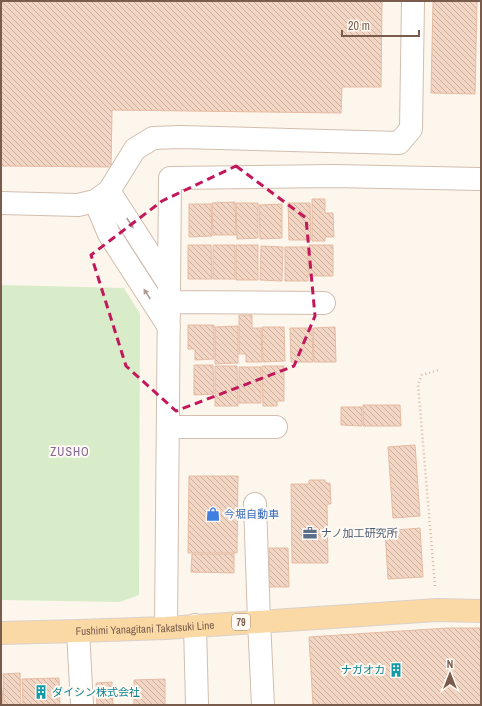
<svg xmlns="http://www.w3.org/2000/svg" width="482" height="706" viewBox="0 0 482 706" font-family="'Archivo Narrow','Noto Sans JP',sans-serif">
<defs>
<pattern id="building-back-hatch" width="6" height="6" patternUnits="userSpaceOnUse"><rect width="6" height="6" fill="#f3d5c3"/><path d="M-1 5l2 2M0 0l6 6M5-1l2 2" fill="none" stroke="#cab0a1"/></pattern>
</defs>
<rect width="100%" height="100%" fill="#fdf6ec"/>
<path fill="#d8ecc9" d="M1,285l123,3 16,26 -1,281 -19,7 -119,-2z"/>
<path fill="url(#building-back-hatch)" stroke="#e6bba3" d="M1,1h381l-1,86h-39l-1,26 -229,-3 -1,57 -110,-1z
M433,1h44l-2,93 -44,-1z
M312,199h13v14h8l1,24h-9v4h-13z
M235,202l1,33h-23l-1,-32z
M236,203h22v35l-21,1z
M288,203h22l1,37h-22z
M189,204h22l1,32 -23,1z
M282,204v34l-22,1 -1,-34z
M188,245h23l1,34h-24z
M213,245h22v34h-22z
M236,245h22v35h-22z
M309,245h24v31h-24z
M261,246l22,1 -1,34 -22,-1z
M285,247h23v34h-23z
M239,315h13v13h9l1,34h-16v-8h-7z
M188,325h26v34l-19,1v-11h-7z
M238,326v37l-23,1v-37z
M262,327h22l1,34 -22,1z
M335,327l1,35h-22l-1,-34z
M290,328h22l1,34h-22z
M194,365h19l1,29 -20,1z
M215,366h22l1,40h-23z
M262,366h22v35h-7v5h-14z
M239,367h22v36h-22z
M363,405h37l1,21h-38z
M341,407h21v19l-21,-1z
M415,445l5,71 -27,2 -5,-71z
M189,476h49l-1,77h-49z
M309,480h16v3h5l1,21h-4l1,59h-36l-1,-79h18z
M420,528l3,49 -35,2 -3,-48z
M269,548h19l1,39h-20z
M192,554h42v19l-43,-1z
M448,628h33v76l-12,1h-156l-4,-68z
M20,673l1,32h-17l-1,-31z
M1,675l2,30h-2z
M59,678l1,27h-37l-1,-26z
M165,679v26h-31v-25z
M112,682l1,23h-16l-1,-22z"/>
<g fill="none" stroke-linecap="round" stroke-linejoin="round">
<defs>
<path id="minor" d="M109,191l60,93
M95,201l14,33 60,93
M1,203l77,2 17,-4 14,-10 26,-42 18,-11 27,-1 219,6 12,-14 2,-128
M169,302l155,1
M168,427h108
M255,504l4,117 4,84
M195,625l2,80
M166,628l4,-450 163,-2 148,3
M78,631l4,74"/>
<g id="major">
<path id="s1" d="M1,633l77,-2 88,-3 271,-18 44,1"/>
</g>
</defs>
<use href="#minor" stroke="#d1beb0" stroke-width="24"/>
<use href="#major" stroke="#dad1cd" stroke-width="24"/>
<path stroke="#d9b8a5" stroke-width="2.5" stroke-dasharray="1 3" stroke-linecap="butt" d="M435,586l-17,-202 4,-9 17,-5"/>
<use href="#minor" stroke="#fff" stroke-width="22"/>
<use href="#major" stroke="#fbd9a5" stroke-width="22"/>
</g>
<defs><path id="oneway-solid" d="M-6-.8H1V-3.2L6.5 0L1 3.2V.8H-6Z"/></defs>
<g fill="#af9d94">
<use href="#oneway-solid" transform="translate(130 223) rotate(57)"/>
<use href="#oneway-solid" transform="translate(147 294) rotate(-123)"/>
</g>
<path fill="none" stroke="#c2185b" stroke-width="3" stroke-dasharray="8 5" stroke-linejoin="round" d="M236,166l70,52 9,98 -21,50 -118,45 -50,-45 -35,-111 71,-54z"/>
<defs>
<symbol id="shop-bare" viewBox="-9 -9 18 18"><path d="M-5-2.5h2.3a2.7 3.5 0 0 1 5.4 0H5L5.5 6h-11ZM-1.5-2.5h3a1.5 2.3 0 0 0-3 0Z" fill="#3f7fe0" stroke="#fffaf3" stroke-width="2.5" paint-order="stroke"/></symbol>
<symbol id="office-bare" viewBox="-9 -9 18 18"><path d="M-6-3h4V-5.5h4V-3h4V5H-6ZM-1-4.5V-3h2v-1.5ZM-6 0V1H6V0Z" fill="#5c6f8a" stroke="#fffaf3" stroke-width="2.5" paint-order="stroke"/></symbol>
<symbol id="building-bare" viewBox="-9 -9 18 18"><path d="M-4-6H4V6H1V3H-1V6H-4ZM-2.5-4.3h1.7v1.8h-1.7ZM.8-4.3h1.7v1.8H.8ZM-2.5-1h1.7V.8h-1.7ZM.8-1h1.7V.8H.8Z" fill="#0f9aa8" stroke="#fffaf3" stroke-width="2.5" paint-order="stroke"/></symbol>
</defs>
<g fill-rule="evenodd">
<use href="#shop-bare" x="203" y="504" width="20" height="20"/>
<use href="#office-bare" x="300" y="523" width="20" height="20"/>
<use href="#building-bare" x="386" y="660" width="20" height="20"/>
<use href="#building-bare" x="31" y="682" width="20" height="20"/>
</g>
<g text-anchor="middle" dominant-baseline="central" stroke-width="4" stroke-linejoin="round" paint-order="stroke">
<rect fill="#fffaf3" stroke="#a28b7f" stroke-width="1" x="232" y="614" width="18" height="16" rx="3"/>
<g font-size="10" font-weight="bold" fill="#7a5c4d">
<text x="241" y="622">79</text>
</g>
<g font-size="11" fill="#366cbe" stroke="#fffaf3" text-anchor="start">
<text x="224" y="514">今堀自動車</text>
</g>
<g font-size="11" fill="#4e5e75" stroke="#fffaf3" text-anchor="start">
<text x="321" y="533">ナノ加工研究所</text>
</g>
<g font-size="11" fill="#7a5c4d" stroke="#fffaf3">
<text stroke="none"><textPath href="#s1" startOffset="144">Fushimi Yanagitani Takatsuki Line</textPath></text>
</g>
<g font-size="11" fill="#0d838f" stroke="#fffaf3" text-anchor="end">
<text x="385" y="670">ナガオカ</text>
<text x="52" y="692" text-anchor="start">ダイシン株式会社</text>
</g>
<g font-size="12" letter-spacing="1" fill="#846695" stroke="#fffaf3">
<text x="70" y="452">ZUSHO</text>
</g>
</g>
<rect width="482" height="706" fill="none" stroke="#7a5c4d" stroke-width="4"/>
<g transform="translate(450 674)" stroke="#fffaf3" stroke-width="3" paint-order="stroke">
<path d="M0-3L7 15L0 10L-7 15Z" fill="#7a5c4d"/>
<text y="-6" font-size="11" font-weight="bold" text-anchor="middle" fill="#7a5c4d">N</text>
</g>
<path d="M342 30v6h77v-6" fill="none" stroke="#7a5c4d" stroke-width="2"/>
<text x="348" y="30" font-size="12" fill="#7a5c4d" stroke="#fffaf3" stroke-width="3" paint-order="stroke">20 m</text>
</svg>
